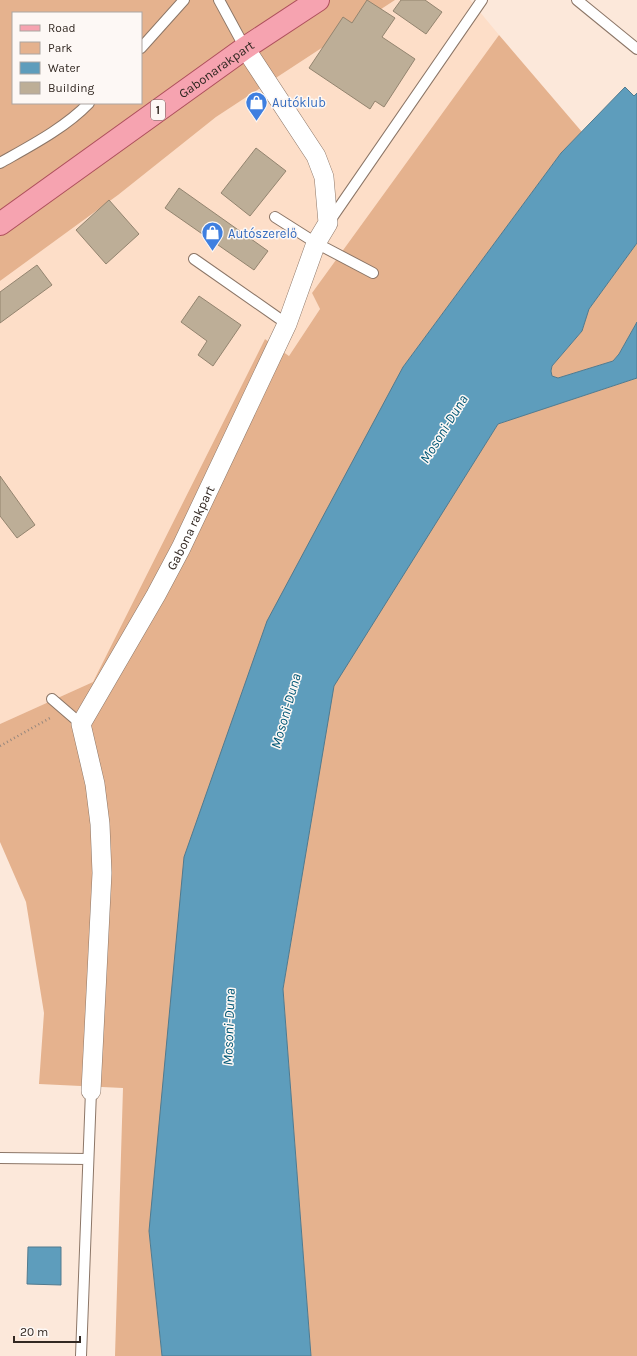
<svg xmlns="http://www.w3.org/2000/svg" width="637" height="1356" viewBox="0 0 637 1356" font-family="Karla,sans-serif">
<rect width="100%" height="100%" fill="#fce8da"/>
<path fill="#fddec8" d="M395,0h75l29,35 -187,258 8,16 -31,47 -24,-17 -172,343 -93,42v-443l118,-86 98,-78z"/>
<path fill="#e5b28e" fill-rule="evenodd" d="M0,0h395l-179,117 -98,78 -118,86zM13,13h128v90h-128z
M499,35l83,97 -21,21 -158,214 -254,864 13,125h-47l8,-268 -84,-4 5,-71 -18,-111 -26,-60v-118l93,-42 172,-343 24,17 31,-47 -8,-16z
M637,243v79l-18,32 -6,7 -55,17 -6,-2 -1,-5 1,-5 30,-35 7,-22z
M637,378v978h-326l-28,-367 50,-303 165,-262z"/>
<path fill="#5e9dbc" stroke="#517a8e" d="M625,87l9,9 3,-3v150l-48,66 -7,22 -30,35 -1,5 1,5 6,2 55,-17 6,-7 18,-32v56l-139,46 -164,262 -51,303 28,367h-149l-13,-125 35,-374 83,-236 136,-254 158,-214z
M28,1247h33v38l-34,-1z"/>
<path fill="#bdae97" stroke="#93846f" d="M367,0l28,18 -13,19 33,22 -31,48 -9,-6 -5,8 -61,-41 34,-51 9,6z
M401,0h24l17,12 -16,22 -33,-23z
M256,148l30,23 -36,45 -29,-23z
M179,188l89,63 -14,19 -89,-62z
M109,200l30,34 -33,30 -30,-34z
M37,265l15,20 -52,38v-31z
M199,296l42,29 -28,41 -15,-11 9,-14 -26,-19z
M0,476l35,49 -18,13 -17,-22z"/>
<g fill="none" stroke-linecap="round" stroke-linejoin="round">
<defs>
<path id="lane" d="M219,0l26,48
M577,0l60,49
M141,48l43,-48
M0,163c30,-17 65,-35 89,-60
M275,217l41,26 57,30
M329,222l153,-222
M194,259l93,65
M52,699l29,25
M0,1158l88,1
M81,1356l10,-265"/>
<g id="street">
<path id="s1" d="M91,1091l11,-218 -2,-49 -5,-40 -14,-60 75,-129 25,-47 106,-224 29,-81 12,-20 -4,-46 -8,-21 -71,-108"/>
</g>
<g id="primary">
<path id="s2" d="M0,224l245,-176 73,-48"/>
</g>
</defs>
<use href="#lane" stroke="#8c7667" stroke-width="12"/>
<use href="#street" stroke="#8c7667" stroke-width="20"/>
<use href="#primary" stroke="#ae505c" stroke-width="24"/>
<path stroke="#96877d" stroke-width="2.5" stroke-dasharray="1 3" stroke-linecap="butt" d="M0,746l50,-28"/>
<use href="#lane" stroke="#fff" stroke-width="10"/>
<use href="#street" stroke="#fff" stroke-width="19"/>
<use href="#primary" stroke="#f6a3b0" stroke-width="22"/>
</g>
<defs>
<symbol id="shop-pin" viewBox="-11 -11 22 30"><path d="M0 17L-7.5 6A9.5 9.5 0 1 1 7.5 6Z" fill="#3f7fe0" stroke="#fdf8f5"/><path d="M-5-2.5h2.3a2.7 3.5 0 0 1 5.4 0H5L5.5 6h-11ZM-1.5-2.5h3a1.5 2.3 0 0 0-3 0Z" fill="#fff"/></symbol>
</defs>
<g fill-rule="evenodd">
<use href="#shop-pin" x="244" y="90" width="25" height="34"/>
<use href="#shop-pin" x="200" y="220" width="25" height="34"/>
</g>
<g text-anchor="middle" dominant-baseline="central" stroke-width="3" stroke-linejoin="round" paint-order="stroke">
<rect fill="#fdf8f5" stroke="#6f6661" stroke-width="1" x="151" y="100" width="14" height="20" rx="3"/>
<g font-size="12" font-weight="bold" fill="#322822">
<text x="158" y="110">1</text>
</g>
<g font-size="13" fill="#322822" stroke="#fdf8f5">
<text stroke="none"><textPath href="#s2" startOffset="266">Gabonarakpart</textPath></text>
<text stroke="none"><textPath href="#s1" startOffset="594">Gabona rakpart</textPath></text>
</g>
<g font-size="13" fill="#366cbe" stroke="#fdf8f5" text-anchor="start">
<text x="272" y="102">Autóklub</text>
<text x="228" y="233">Autószerelő</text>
</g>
<g font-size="14" font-style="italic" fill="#005776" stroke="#fdf8f5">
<text transform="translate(444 429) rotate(-58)">Mosoni-Duna</text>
<text transform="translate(286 711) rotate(-74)">Mosoni-Duna</text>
<text transform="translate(229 1027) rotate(-88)">Mosoni-Duna</text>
</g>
</g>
<rect x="12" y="12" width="130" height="92" fill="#fdf8f5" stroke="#aca5a1"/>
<rect x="20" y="25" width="20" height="6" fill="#f6a3b0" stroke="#aca5a1"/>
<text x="48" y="32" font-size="12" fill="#322822">Road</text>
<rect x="20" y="42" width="20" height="12" fill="#e5b28e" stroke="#aca5a1"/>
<text x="48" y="52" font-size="12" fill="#322822">Park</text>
<rect x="20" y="62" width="20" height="12" fill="#5e9dbc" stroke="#aca5a1"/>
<text x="48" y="72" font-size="12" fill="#322822">Water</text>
<rect x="20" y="82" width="20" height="12" fill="#bdae97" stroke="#aca5a1"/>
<text x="48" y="92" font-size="12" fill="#322822">Building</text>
<path d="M14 1336v6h66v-6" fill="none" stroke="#322822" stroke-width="2"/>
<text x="20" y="1336" font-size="12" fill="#322822" stroke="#fdf8f5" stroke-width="3" paint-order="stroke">20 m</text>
</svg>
